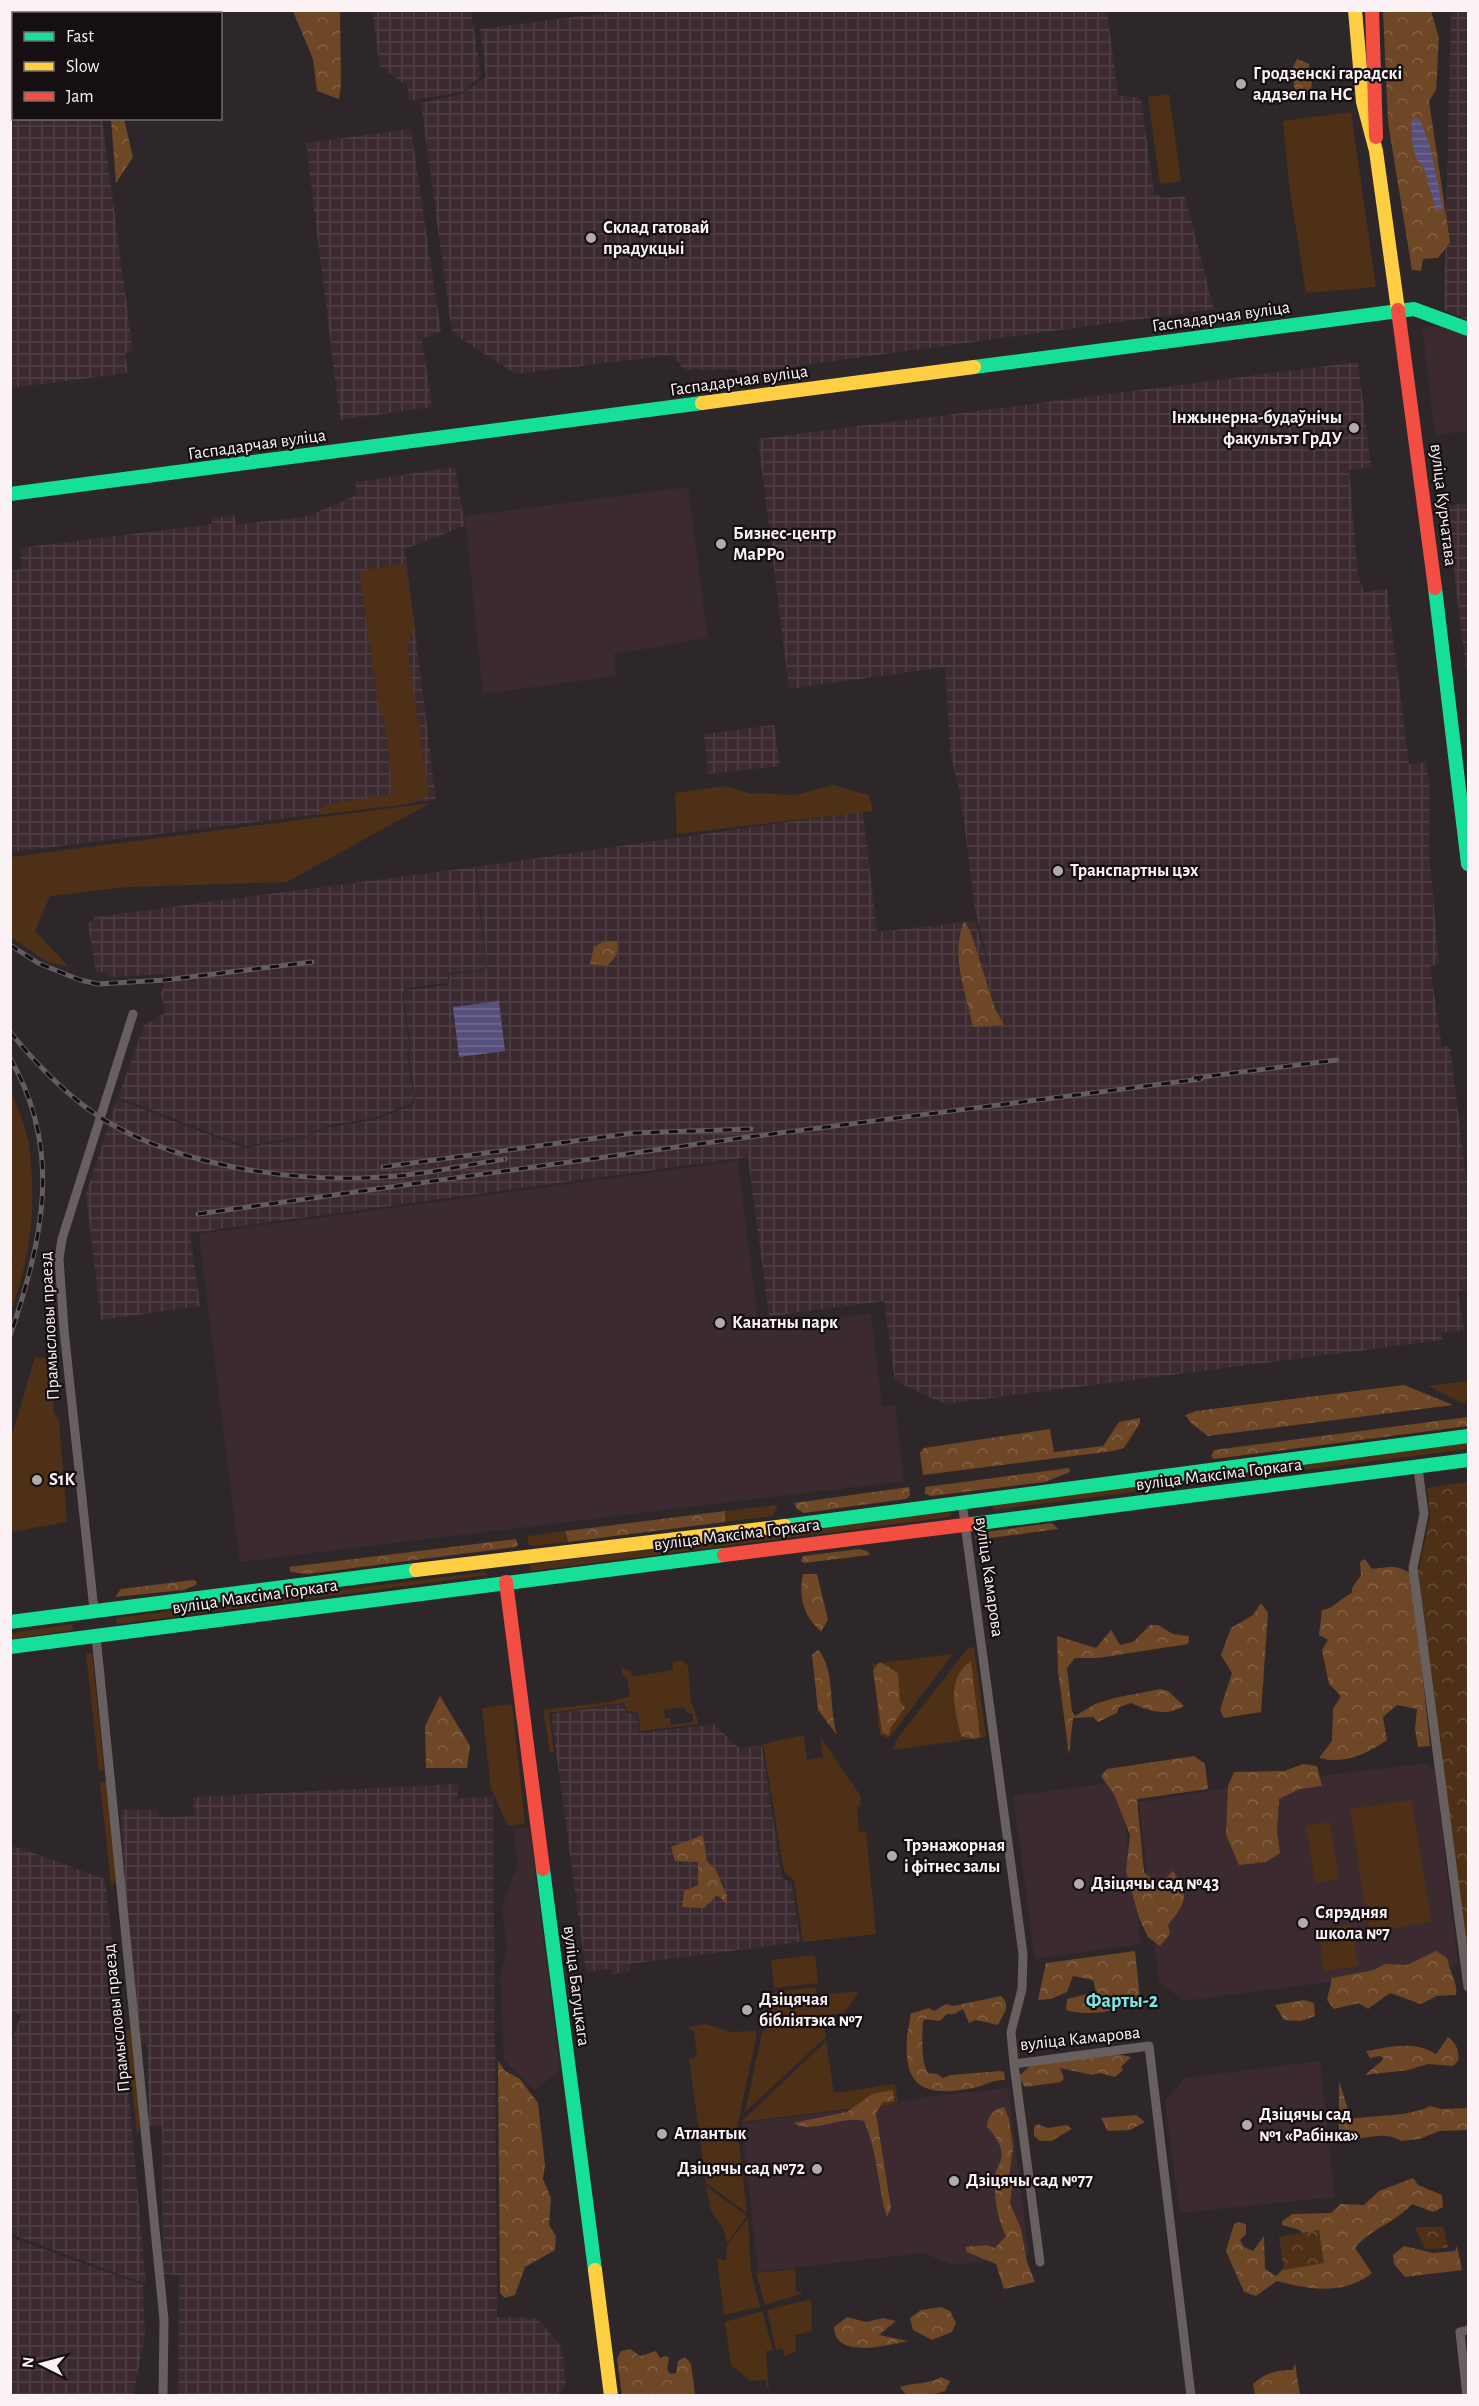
<svg xmlns="http://www.w3.org/2000/svg" width="1479" height="2406" viewBox="0 0 1479 2406" font-family="'Alegreya Sans',sans-serif">
<defs>
<pattern id="industrial-grid" width="8" height="8" patternUnits="userSpaceOnUse" patternTransform="scale(1.5)"><rect width="8" height="8" fill="#3c2a31"/><path d="M0 4h8M4 0v8" fill="none" stroke="#4f3f45"/></pattern>
<pattern id="forest-crowns" width="20" height="18" patternUnits="userSpaceOnUse" patternTransform="scale(1.5)"><rect width="20" height="18" fill="#6e4726"/><path d="M2 6a3 3 0 1 1 6 0M12 15a3 3 0 1 1 6 0" fill="none" stroke="#846246"/></pattern>
<pattern id="park-crowns" width="20" height="18" patternUnits="userSpaceOnUse" patternTransform="scale(1.5)"><rect width="20" height="18" fill="#4d3016"/><path d="M2 6a3 3 0 1 1 6 0M12 15a3 3 0 1 1 6 0" fill="none" stroke="#684e38"/></pattern>
<pattern id="water-rules" width="6" height="5" patternUnits="userSpaceOnUse" patternTransform="scale(1.5)"><rect width="6" height="5" fill="#57507f"/><path d="M0 2.5h6" fill="none" stroke="#706a92"/></pattern>
</defs>
<rect width="100%" height="100%" fill="#2d272a"/>
<path fill="#3c2a31" d="M1422,327h24l22,7v97l-33,4z
M688,487l20,151 -94,16 2,22 -133,18 -18,-178z
M738,1161l21,166 112,-14 11,93 13,-1 9,76 -664,81 -41,-328z
M1427,1763l8,9 23,193 -274,36 -25,-19 -20,-180 109,-17z
M1108,1783l12,5 21,156 -106,15 -22,-163z
M529,1827l31,243 -25,20 -31,-29 -4,-88 7,-22 -5,-45 16,-42 -5,-35z
M1320,2061l15,136 -155,16 -15,-112 20,-23z
M1008,2088l21,167 -76,10 -31,-12 -164,19 -16,-149 137,-17 1,3 19,-7 36,-6z"/>
<path fill="url(#industrial-grid)" d="M10,11h77l1,2 -74,1v104l88,1 31,233 -8,1 3,20 -117,15z
M372,11h99l10,65 -19,16 -53,9 -2,-15 -27,-20z
M621,11h486l11,84 23,3 13,95 8,5 23,-2 29,113 -475,65 -2,-5 -52,1 -13,-15 -156,19 -64,-41 -31,-230 40,-9 25,-17 -6,-48z
M1451,11h17v309l-24,-10z
M411,129l30,202 -19,8 10,68 -92,13 -34,-277z
M1358,362l13,105 -22,3 9,105 6,17 23,-3 22,175 17,-2 4,27 -1,60 10,115 -9,2 12,81 8,-1 18,148v95l-10,2 6,39 -23,3 1,7 -497,64 -50,-23 -11,-80 -115,15 -21,-159 -558,76 10,73 -99,14 -15,-126 31,-95 127,49 59,-10 26,-11 46,-7 39,-16 1,-7 -6,-44 2,-5 -8,-53 4,-5 41,-5 2,-11 35,-3 2,-6 -11,-98 387,-56 14,121 98,-11 18,60 -18,-71 -13,-105 -12,-55 -5,-83 -156,22 -31,-250z
M455,467l10,59 -60,23 31,251 -425,52 -1,-281 12,-2 -2,-21 192,-24 -1,-6 23,-3 2,10 72,-9 49,-21 -2,-13z
M1468,503v182l-22,-179z
M774,725l6,41 -72,8 -4,-40z
M475,867l11,98 -2,5 -35,3 -2,10 -41,5 -4,6 8,54 -3,5 7,43 -2,7 -37,15 -46,7 -26,12 -59,9 -126,-49 26,-72 21,-12 -4,-19 6,-20 -57,3 -5,-5h-9l-8,-48 7,-7z
M623,1704l3,9h11l2,20 75,-9 25,24 23,-2 20,132 10,5 8,59 -171,22 1,7 -17,3 -2,-5 -25,3 -35,-258z
M458,1784v14l35,-1 4,520 38,1 10,9 17,21 4,37 -9,10h-379l1,-120 -16,-1 -1,-148h-13l-2,-82h-6l-17,-163 -3,-71 37,-1 1,8 35,-1 -1,-19z
M11,1845l94,34 19,165 22,240 -135,-50v-192l10,-27 -10,-4z
M10,2237l133,48 2,52 -12,58h-122z"/>
<path fill="#4d3016" fill-rule="evenodd" d="M1169,94l12,87 -21,3 -12,-87z
M1351,112l25,175 -70,6 -17,-109 -6,-63z
M405,563l10,64 -8,21 22,147 -20,9 -93,11 8,-10 69,-11 -8,-70 -7,-22 -19,-131z
M833,785l36,10 4,16 -196,23 -2,-41 51,-7 23,7 46,2z
M430,803l-143,79 -160,5 -77,9 -15,35 34,36 -22,-5 -36,-25v-80z
M11,1088c5,19 15,38 18,57 8,63 2,108 -18,167 -1,-22 4,-61 -1,-79z
M35,1357l20,3 -4,14 3,40 5,5 8,103 -56,10v-94z
M1468,1381v16l-4,7 -36,-18z
M1468,1442v7l-475,61 -1,-6z
M778,1505l-6,11 -47,6v-11z
M949,1511l3,3 -3,3 -418,54 -1,-6z
M566,1531l2,11 -36,4 -4,-3v-7z
M484,1572l4,3 -371,49 -1,-6z
M72,1624l1,6 -62,9v-6z
M974,1647l12,90 -93,13 4,-11 71,-91z
M92,1653l12,117 -5,1 -13,-117z
M953,1654l-64,84 -9,-3 -7,-71z
M682,1660l6,6 3,35 8,23 -59,7 -2,-19 -11,-1 -3,-8 -75,10 5,39h-4l-7,-42 66,-8 21,-6 -3,-18 -5,-4 -1,-6 10,3 1,6 41,-7v-8zM685,1707l1,6h7v9l-22,3 -1,-7h-5l-1,-8z
M512,1704l13,120 -17,2 -17,-37 -9,-81z
M804,1735l3,25 16,-3 -3,-21 40,59 1,11 -4,1 2,25 7,-1 10,103 -73,8 -9,-62 -10,-8 -21,-128z
M106,1782l10,99 -5,5 -11,-103z
M1412,1800l19,122 -62,10 -19,-123z
M1330,1822l9,57 -24,4 -9,-57z
M1352,1924l6,42 -34,5 -6,-42z
M815,1955l3,28 -44,5 -3,-28z
M815,1987l2,8 42,-4 -15,22 -75,9 5,-30z
M823,2019l3,18 -81,75 17,-79 6,-7z
M706,2024l24,8 25,-1 2,3 -20,93 10,86 -41,-30 -17,-124 8,-2 -3,-26 -7,-4z
M126,2029l5,1 10,95 -4,10z
M826,2041l8,52 61,-9 3,18 -17,6 -1,-3 -139,17z
M706,2186l41,30 -20,27 -4,-15 -12,-17z
M748,2218l3,54 9,35 -36,8 -7,-57 9,3 1,-16z
M795,2269l1,23 5,-1v3l-36,11 -9,-32z
M811,2299l1,32 -17,4 1,16 -12,6 -1,-8 -7,1 -9,-40z
M762,2311l11,39 -7,1 3,43 -4,-14 -15,1 -19,-16 -6,-43z"/>
<path fill="url(#forest-crowns)" d="M293,11h47l1,73 -2,15 -22,-8 -4,-32z
M1383,11h48l8,27 -3,52 -7,11 21,141 -12,16 -15,1 -2,12 -9,-1 -24,-148z
M1297,59l12,5 3,14 -1,16 -16,6 -2,-33z
M111,119h13l9,38 -17,26z
M964,922l6,8 25,79 9,16 -31,2c-7,-35 -23,-71 -9,-105z
M604,941h13c2,12 -1,16 -10,25l-17,-2 4,-17z
M1404,1385l49,20 -245,31 -16,-12 -7,-9 11,-4z
M1468,1417v9l-254,33 -3,-3 3,-6z
M1140,1418v5l-16,25 -11,3 -190,24 -3,-22 4,-5 126,-19 4,23 49,-6 16,-24z
M1069,1468l1,4 -25,10 -114,14 -6,-2v-7z
M909,1487l1,8 -4,4 -102,14 -7,-4 -3,-6z
M725,1511v11l-157,20 -2,-11z
M1052,1523l6,6 -82,11 -1,-4 3,-3z
M516,1539l2,7 -3,1 -208,27 -16,-2 -2,-5z
M859,1549l8,2 3,4 -66,8 -3,-2 2,-5z
M1365,1559l7,10c17,-2 26,-5 40,6l18,171 -12,1 -3,-18 2,-20 -20,-4 -14,12 4,23c-22,15 -41,24 -68,18l13,-17 1,-32 8,-13 -12,-12 -7,-34 6,-10 -9,-5 3,-25c12,-1 18,-12 30,-17v-5l9,-13 -1,-13z
M803,1574h14l11,46 -7,12c-17,-17 -23,-33 -18,-58z
M193,1580l4,2 -1,3 -12,5 -69,7 6,-8z
M1261,1603l7,10 -7,99 -37,6 -4,-8 12,-37 -11,-18 10,-27 22,-13z
M1150,1625h8l15,9 16,2 -1,8 -90,14h-23l-8,10 5,43 3,5 20,-12 19,-6 47,-9 7,2 16,15c-17,11 -35,5 -53,-3l-12,4 -2,6 -19,9 -5,-5 -20,1 -4,37 -11,-84 -1,-35 39,12 15,-18 9,15 13,-3z
M818,1650c18,20 10,56 19,85l-19,-25 -6,-55z
M971,1661l9,76 -6,2 -13,-3c-6,-27 -16,-56 10,-75z
M880,1662l18,11 2,29 5,5 -15,22 -1,7 -7,-4 -9,-62z
M440,1696l30,50 -3,22h-41l-1,-42z
M1194,1756l11,8 3,25 -71,10 7,73 8,8h12l9,-9c18,25 12,33 -5,54l2,9 -10,12 -12,-9 -9,-19 -13,-47 4,-36 -16,-41 -13,-18 6,-7z
M1303,1764l14,2 5,20 -22,3 -21,10 -2,33 3,21 -14,9 -27,3 -13,-30 2,-49 6,-14 50,-1z
M703,1835l4,26 9,9 11,27v7l-10,-9 -13,13 -22,-1 2,-16 14,-6v-23l-23,-1 -4,-14z
M1135,1951l5,48c-15,12 -55,18 -74,11l1,-11 29,-7 -3,-12 -20,-4 -6,16 -16,7 -13,1 8,-37z
M1436,1951l11,7c2,13 11,24 9,37l-19,1 -16,8 -31,-11 -22,16 -9,-6 -25,6 -7,-9 5,-22 42,-8 11,-6 22,1z
M1001,1996c11,10 2,18 -3,29l-22,-5 -7,3 -6,-14 -9,5h-7l-7,7 -14,-2 -3,2c-1,13 -2,43 5,52l10,1 4,4 9,-3 49,-4 4,1 1,8c-15,0 -18,5 -31,8 -45,8 -71,4 -67,-51 0,-8 4,-15 3,-23l19,-6 5,3 12,-7 7,2z
M1304,2000l10,3 1,13 -14,5 -17,-1 -9,-15z
M1448,2037c8,6 12,14 10,24l-5,5 -25,-2 -20,6 -43,5 19,-16 -4,-3 -10,2 -4,-7c24,-4 48,-11 70,3z
M1116,2054l15,3 -10,10 2,3 -8,7 -16,-4 -7,2 -32,-7 4,10 -3,4 -36,5 -7,-10 15,-14z
M498,2061l7,10 15,8 18,24 7,62 -2,14 8,19 -2,27 7,11 -1,14 -30,17 -10,28 -10,3 -5,-5z
M1339,2081l12,38c25,-4 58,-2 79,-13l11,3 27,-1v22l-28,1 -21,8 -18,2c-17,-11 -35,-1 -54,-2l-8,-6z
M893,2090l1,11 -11,1 -7,11 15,95 -4,9c-10,-33 -9,-64 -23,-96 -22,-6 -52,14 -71,2l54,-11 25,-18z
M1004,2107l5,12 4,29 -4,30 3,9 -2,16 11,26 6,33 8,20 -31,7 -8,-25 -29,-12 -2,-5 22,-2 8,3 11,-12c-9,-17 -12,-39 -11,-59 0,-6 4,-11 6,-17 3,-13 -6,-25 -14,-33 1,-12 6,-17 17,-20z
M1136,2115l9,7 -15,8 -22,1 -7,-13z
M1037,2124l11,4 19,-3 5,4 -21,12h-11l-6,-5v-9z
M1413,2178l5,7 24,10 1,12 -10,5 -21,-8c-17,19 -42,25 -57,44l17,25c-27,22 -63,17 -95,8l-21,15 -12,-4 -18,-41 8,-27 4,-2 8,2v10l-6,6 4,7 9,4 11,-15 1,33 11,7 33,-32 -9,-14 -18,-5v-4l11,-7 38,-1 10,-9 23,1 15,-14z
M1404,2246l29,7 22,-2 2,-5 5,24 -57,7 -11,-13 -1,-9z
M941,2307l9,4 6,12 -4,9 -20,8 -19,-10 -3,-12 11,-8z
M847,2317l19,5 17,-4 13,3 -17,14 29,6c-21,4 -73,19 -74,-14z
M630,2349l10,7 16,-5 4,7 6,-2 3,2 -2,11 3,5 6,-1 2,-12 7,-4 6,7 4,31h-73l-5,-36 4,-8z
M1295,2363l5,32h-45l-2,-11c13,-11 22,-14 40,-14z
M941,2377l9,4 -5,10 -14,4h-25l-6,-8c14,-5 28,-2 41,-10z"/>
<path fill="url(#park-crowns)" d="M1468,1482v478l-50,-387 12,-56 -3,-29z
M1415,2227h29l4,21 -23,1z
M1319,2230l5,33 -40,7 -5,-33z"/>
<path fill="url(#water-rules)" d="M1415,118l5,2 10,26 13,64h-7l-12,-42 -7,-8 -4,-13 -2,-26z
M499,1001l6,50 -46,6 -6,-50z"/>
<g fill="none" stroke-linecap="round" stroke-linejoin="round">
<path stroke="#685f5f" stroke-width="9" d="M1418,1468l6,46 -11,54 55,419
M962,1502l61,452 -1,35 -11,43 3,32 135,-18 42,350
M94,1610l-30,-280 -5,-71 3,-20 71,-225
M96,1636l68,684 -1,76
M1014,2064l26,198
M1467,2396l-7,-64 8,-2"/>
<path stroke="#16e098" stroke-width="14" d="M974,367l440,-58 54,20
M10,494l692,-91
M1435,588l33,276
M972,1524l496,-64
M785,1526l683,-90
M10,1622l406,-52
M10,1647l714,-92
M543,1869l52,401"/>
<path stroke="#ffcf43" stroke-width="14" d="M1355,10l8,92 13,49 22,159
M702,403l272,-36
M416,1570l369,-44
M595,2270l16,126"/>
<path stroke="#f24e42" stroke-width="14" d="M1372,10l4,127
M1398,310l37,278
M724,1555l248,-31
M506,1582l37,287"/>
<defs>
<path id="rail" d="M10,945l28,18 42,17 18,4 67,-4 147,-18
M10,1032c27,33 60,67 96,89 77,46 190,62 278,56 40,-2 81,-12 121,-18
M10,1058c54,94 32,183 0,278
M1194,1078l143,-18
M383,1167l251,-34 117,-4
M198,1214l543,-76 460,-59"/>
</defs>
<use href="#rail" stroke="#645d5f" stroke-width="5"/>
<use href="#rail" stroke="#150f11" stroke-width="3" stroke-dasharray="9" stroke-linecap="butt"/>
</g>
<g fill="#b2abad" stroke="#150f11" stroke-width="2">
<circle cx="1241" cy="84" r="6"/>
<circle cx="591" cy="238" r="6"/>
<circle cx="1354" cy="428" r="6"/>
<circle cx="721" cy="544" r="6"/>
<circle cx="1058" cy="871" r="6"/>
<circle cx="720" cy="1323" r="6"/>
<circle cx="37" cy="1480" r="6"/>
<circle cx="892" cy="1856" r="6"/>
<circle cx="1079" cy="1884" r="6"/>
<circle cx="1303" cy="1923" r="6"/>
<circle cx="747" cy="2010" r="6"/>
<circle cx="1247" cy="2125" r="6"/>
<circle cx="662" cy="2134" r="6"/>
<circle cx="817" cy="2169" r="6"/>
<circle cx="954" cy="2181" r="6"/>
</g>
<g text-anchor="middle" dominant-baseline="central" stroke-width="4.5" stroke-linejoin="round" paint-order="stroke">
<g font-size="18" font-weight="bold" fill="#faf2f4" stroke="#150f11" text-anchor="start">
<text x="1253" y="74">Гродзенскі гарадскі<tspan x="1253" dy="21">аддзел па НС</tspan></text>
<text x="603" y="228">Склад гатовай<tspan x="603" dy="21">прадукцыі</tspan></text>
<text x="1342" y="418" text-anchor="end">Інжынерна-будаўнічы<tspan x="1342" dy="21">факультэт ГрДУ</tspan></text>
<text x="733" y="534">Бизнес-центр<tspan x="733" dy="21">МаРРо</tspan></text>
<text x="1070" y="871">Транспартны цэх</text>
<text x="732" y="1323">Канатны парк</text>
<text x="49" y="1480">S1K</text>
<text x="904" y="1846">Трэнажорная<tspan x="904" dy="21">і фітнес залы</tspan></text>
<text x="1091" y="1884">Дзіцячы сад №43</text>
<text x="1315" y="1913">Сярэдняя<tspan x="1315" dy="21">школа №7</tspan></text>
<text x="759" y="2000">Дзіцячая<tspan x="759" dy="21">бібліятэка №7</tspan></text>
<text x="1259" y="2115">Дзіцячы сад<tspan x="1259" dy="21">№1 «Рабінка»</tspan></text>
<text x="674" y="2134">Атлантык</text>
<text x="805" y="2169" text-anchor="end">Дзіцячы сад №72</text>
<text x="966" y="2181">Дзіцячы сад №77</text>
</g>
<g font-size="18" fill="#faf2f4" stroke="#150f11">
<text transform="translate(1221 317) rotate(-8)">Гаспадарчая вуліца</text>
<text transform="translate(739 381) rotate(-8)">Гаспадарчая вуліца</text>
<text transform="translate(257 445) rotate(-8)">Гаспадарчая вуліца</text>
<text transform="translate(1443 505) rotate(83)">вуліца Курчатава</text>
<text transform="translate(50 1326) rotate(-93)">Прамысловы праезд</text>
<text transform="translate(1219 1475) rotate(-7)">вуліца Максіма Горкага</text>
<text transform="translate(737 1535) rotate(-7)">вуліца Максіма Горкага</text>
<text transform="translate(989 1577) rotate(82)">вуліца Камарова</text>
<text transform="translate(255 1597) rotate(-8)">вуліца Максіма Горкага</text>
<text transform="translate(576 1986) rotate(83)">вуліца Багуцкага</text>
<text transform="translate(117 2018) rotate(-96)">Прамысловы праезд</text>
<text transform="translate(1080 2039) rotate(-6)">вуліца Камарова</text>
</g>
<g font-size="20" font-weight="bold" fill="#7de9e5" stroke="#150f11">
<text x="1122" y="2001">Фарты-2</text>
</g>
</g>
<rect width="1479" height="2406" fill="none" stroke="#faf2f4" stroke-width="24"/>
<rect x="12" y="12" width="210" height="108" fill="#150f11" stroke="#716a6c" stroke-width="1.5"/>
<rect x="24" y="32" width="30" height="9" fill="#16e098" stroke="#716a6c" stroke-width="1.5"/>
<text x="66" y="42" font-size="18" fill="#faf2f4">Fast</text>
<rect x="24" y="62" width="30" height="9" fill="#ffcf43" stroke="#716a6c" stroke-width="1.5"/>
<text x="66" y="72" font-size="18" fill="#faf2f4">Slow</text>
<rect x="24" y="92" width="30" height="9" fill="#f24e42" stroke="#716a6c" stroke-width="1.5"/>
<text x="66" y="102" font-size="18" fill="#faf2f4">Jam</text>
<g transform="translate(42 2364) rotate(276)" stroke="#150f11" stroke-width="4.5" paint-order="stroke">
<path d="M0-4.5L10 22L0 15L-10 22Z" fill="#faf2f4"/>
<text y="-9" font-size="16" font-weight="bold" text-anchor="middle" fill="#faf2f4">N</text>
</g>
</svg>
